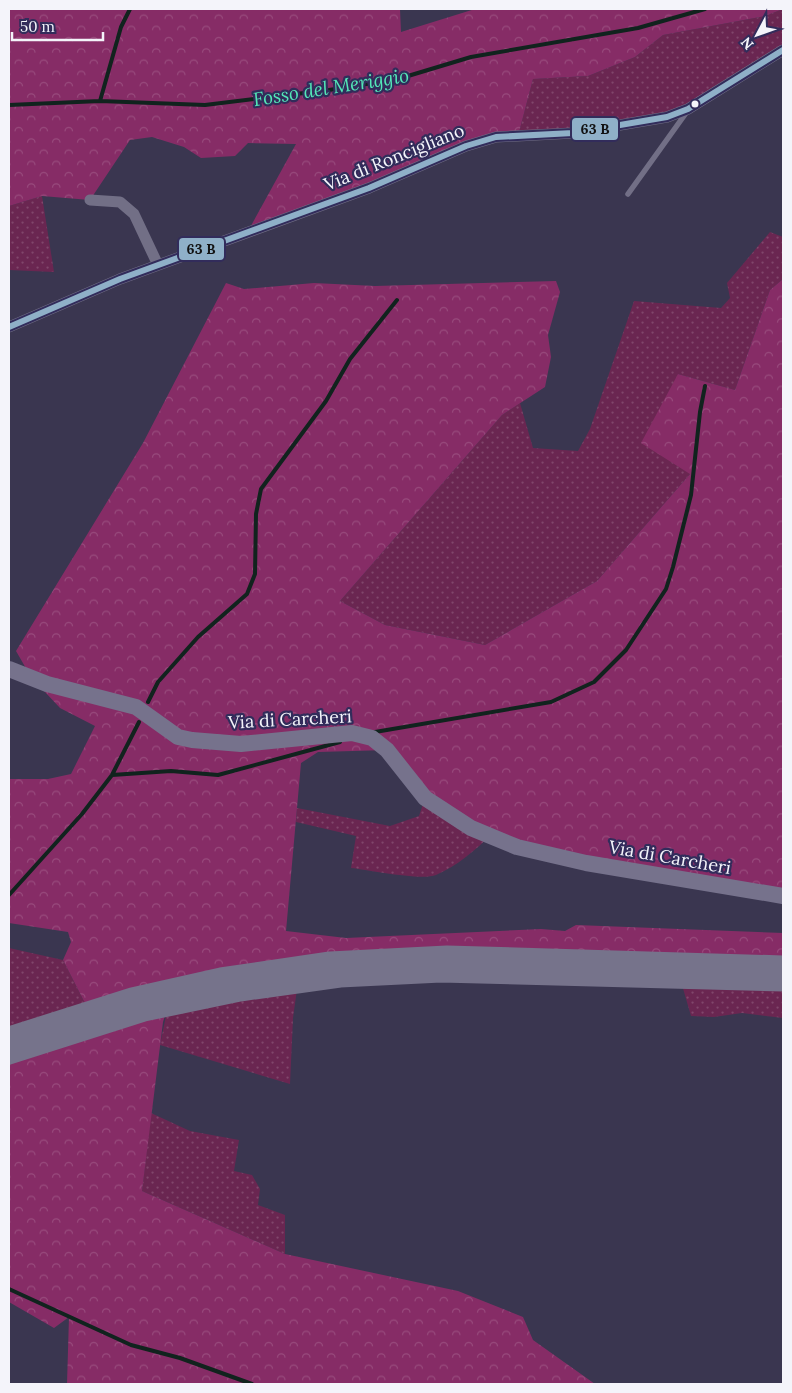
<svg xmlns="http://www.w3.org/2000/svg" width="792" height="1393" viewBox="0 0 792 1393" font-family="Lora,serif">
<defs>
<pattern id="grass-dots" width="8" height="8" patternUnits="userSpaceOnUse" patternTransform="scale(1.25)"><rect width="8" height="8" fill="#6a2651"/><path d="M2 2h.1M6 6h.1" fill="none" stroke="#80466b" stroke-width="1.8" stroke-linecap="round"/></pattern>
<pattern id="forest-crowns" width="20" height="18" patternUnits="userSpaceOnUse" patternTransform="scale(1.25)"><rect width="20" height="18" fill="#862c66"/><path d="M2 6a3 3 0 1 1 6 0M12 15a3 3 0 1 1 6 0" fill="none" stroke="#984b7d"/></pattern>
</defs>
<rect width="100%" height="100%" fill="#3a3650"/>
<path fill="url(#grass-dots)" d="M783,9v41l-95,59 -170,27 15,-57 55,-3 47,-19 28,-22 102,-19z
M42,196l12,76 -45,-2v-64z
M770,232l13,5v42l-13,11 -35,100 -57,-16 12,100 -93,107 -112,64 -100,-20 -45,-24 162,-186 18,-12 13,45 45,3 12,-22 44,-128 87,7 9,-10 -3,-15z
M425,798l65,38c-16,15 -33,30 -54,39 -14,6 -67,-5 -85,-7l5,-32 -60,-14 1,-14 93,18 29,-10z
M9,948l54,12 26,51 -80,26z
M680,978l103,3v37l-41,-5 -28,4 -23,-1z
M298,982l-5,36 -3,66 -130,-39 8,-39z
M151,1113l39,18 49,9 -5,31 18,4 8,14 -2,16 27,10v39l-143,-63z"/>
<path fill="url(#forest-crowns)" d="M9,9h391l1,23 74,-23h308l-18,7 -102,19 -28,22 -47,19 -55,3 -15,57 -22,1 -249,96 49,-89 -48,-1 -13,13 -34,2 -17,-11 -32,-10 -22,3 -40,60 -48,-4 -33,10z
M783,279v617l-266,-49 -92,-49 -38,-48 -69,2 -17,11 -15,168 60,7 195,-9 24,2 11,-6 207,8v33l-174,-6 -520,51 -26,-51 8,-18 -3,-10 -59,-9v-144h39l23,-5 24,-48 -35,-18 -29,-31 -15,-26 127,-208 83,-160 18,6 70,-6 61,3 181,-5 4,11 -12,43 3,22 -6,30 -43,28 -162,186 45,24 100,20 112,-64 93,-107 -49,-31 37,-69 57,16 35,-100z
M168,1006l-5,16 -21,169 143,63 173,37 65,26 10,23 62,44h-528l2,-67 -15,11 -45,-26v-248z"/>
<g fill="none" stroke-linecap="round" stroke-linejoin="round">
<path stroke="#11231e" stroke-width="4" d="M100,101l21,-74 9,-18
M9,105l91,-4 105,4 124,-15 69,-11 73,-22 167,-29 67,-19
M148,702l10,-20 40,-45 49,-43 8,-20 1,-60 5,-25 65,-88 24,-42 47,-59
M375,732l176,-30 43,-20 32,-32 40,-61 7,-22 18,-72 9,-83 5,-26
M112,775l59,-4 47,4 122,-33
M9,895l73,-81 30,-39 27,-53
M9,1289l122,56 49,13 72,26"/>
<path stroke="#726f86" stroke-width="5.5" d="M628,194l58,-81"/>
<path stroke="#726f86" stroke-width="11" d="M90,200l30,2 14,12 24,51
M9,327l111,-48 249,-91 97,-42 30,-9 77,-4 94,-16 21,-8 95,-59"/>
<path stroke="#76728c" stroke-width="16" d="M9,669l38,15 89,23 42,30 14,3 49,4 111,-11 20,5 15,12 38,48 46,30 46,19 69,16 197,33"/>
<path stroke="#76738b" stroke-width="21" d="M9,1037l123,-39 89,-20 109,-16 117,-6 336,10
M9,1054l135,-43 96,-20 100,-14 101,-5 342,9"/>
<defs>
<path id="bus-1" d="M9,327l111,-48 249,-91 97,-42 30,-9 77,-4 94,-16 21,-8 95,-59"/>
</defs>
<use href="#bus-1" stroke="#322c5b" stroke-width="10"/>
<use href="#bus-1" stroke="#8fb0c8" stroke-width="6"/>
</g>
<circle fill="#f4f4fa" stroke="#322c5b" stroke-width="2" cx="695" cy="104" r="4.5"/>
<g text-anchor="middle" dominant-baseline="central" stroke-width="4.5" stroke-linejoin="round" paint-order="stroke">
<g font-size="18" fill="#f4f4fa" stroke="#322c5b">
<text transform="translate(394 157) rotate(-22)">Via di Roncigliano</text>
<text transform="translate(290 719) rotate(-3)">Via di Carcheri</text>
<text transform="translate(670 857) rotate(10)">Via di Carcheri</text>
</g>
<g font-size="19" font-style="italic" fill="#53e8b8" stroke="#322c5b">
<text transform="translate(331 87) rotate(-9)">Fosso del Meriggio</text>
</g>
</g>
<g stroke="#322c5b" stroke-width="2">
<rect x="571" y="117" width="48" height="24" rx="5" fill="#8fb0c8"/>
<rect x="178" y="237" width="47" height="24" rx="5" fill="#8fb0c8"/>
</g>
<g font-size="14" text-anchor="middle" font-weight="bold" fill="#111">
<text x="595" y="134">63 B</text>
<text x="201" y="254">63 B</text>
</g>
<rect width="792" height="1393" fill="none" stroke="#f4f4fa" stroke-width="20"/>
<g transform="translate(757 35) rotate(229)" stroke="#322c5b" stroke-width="4" paint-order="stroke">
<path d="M0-4L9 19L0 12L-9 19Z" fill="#f4f4fa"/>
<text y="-8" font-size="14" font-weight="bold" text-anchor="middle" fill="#f4f4fa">N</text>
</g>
<path d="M12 32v8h91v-8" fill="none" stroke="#f4f4fa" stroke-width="2.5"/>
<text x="20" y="32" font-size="15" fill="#f4f4fa" stroke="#322c5b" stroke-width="4" paint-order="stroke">50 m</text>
</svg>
